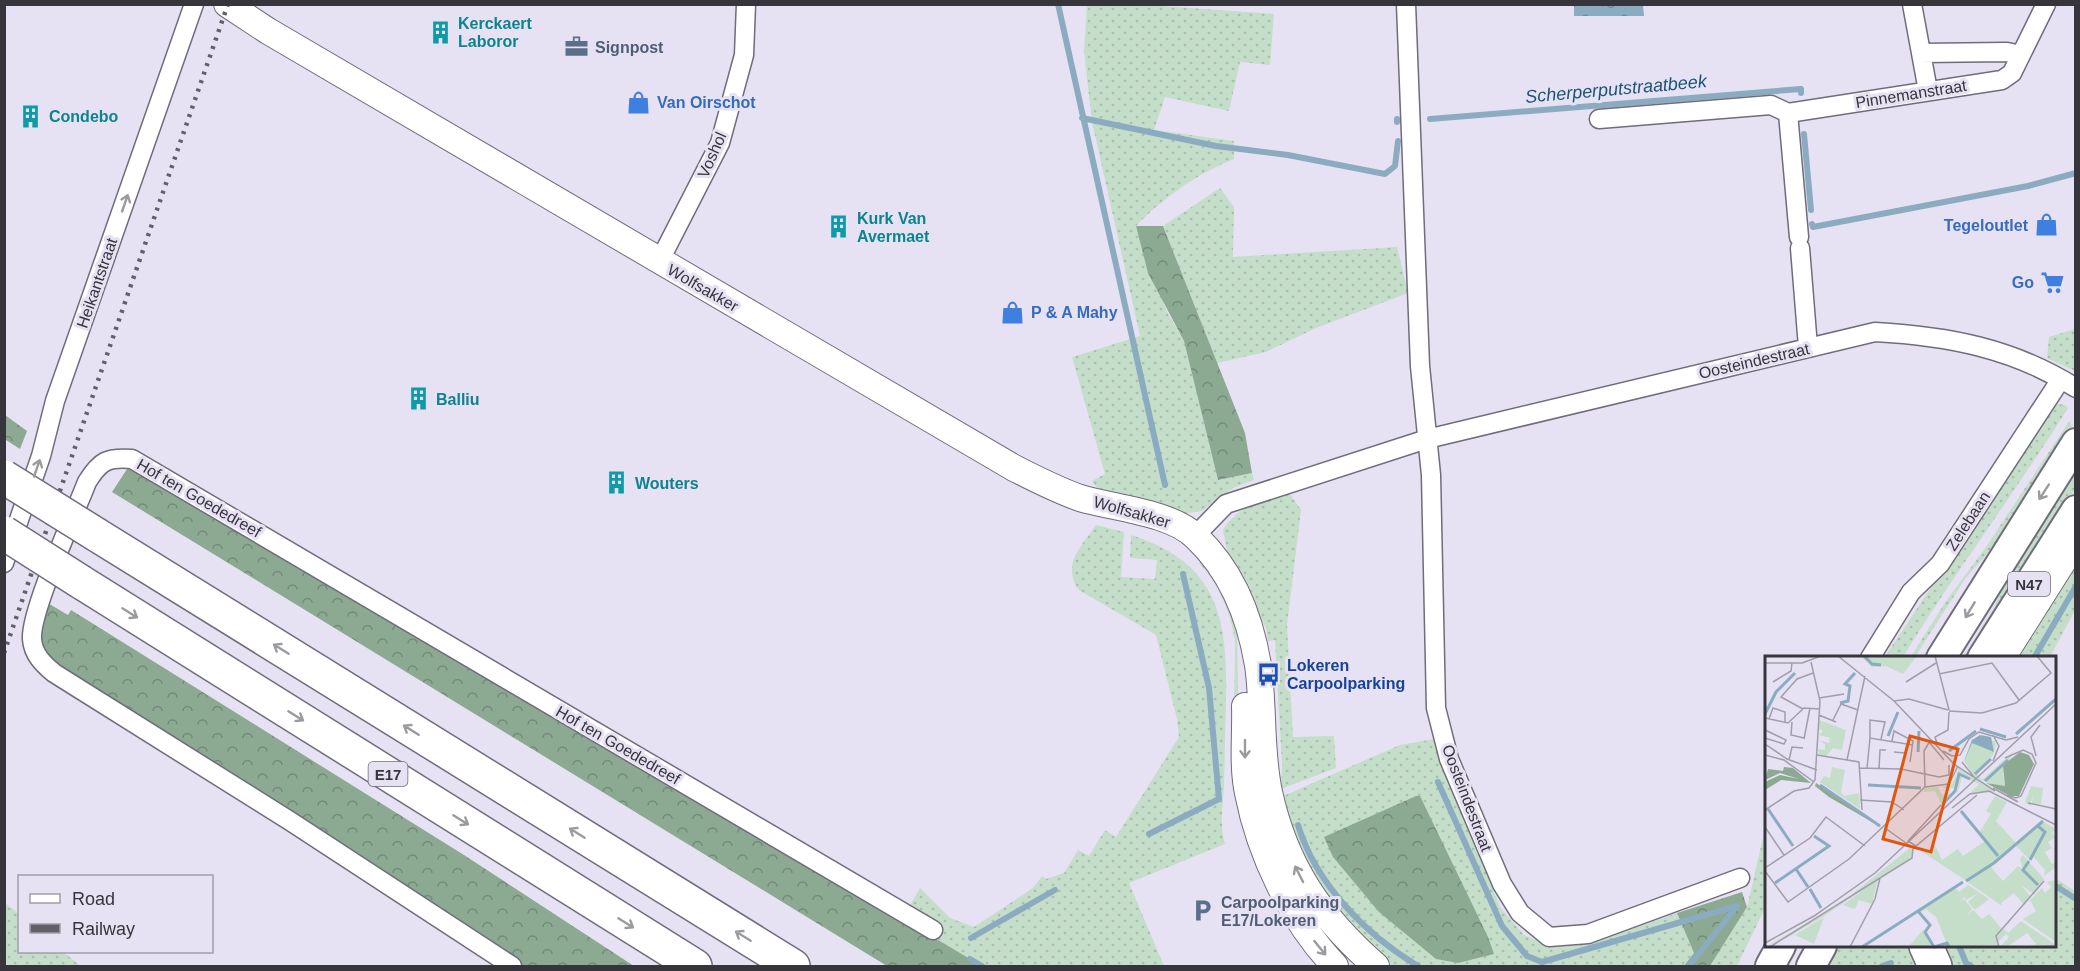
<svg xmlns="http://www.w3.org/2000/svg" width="2080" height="971" viewBox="0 0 2080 971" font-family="Helvetica,sans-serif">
<defs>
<pattern id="grass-dots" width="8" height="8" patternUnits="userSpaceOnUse" patternTransform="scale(1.5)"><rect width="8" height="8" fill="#c4dec9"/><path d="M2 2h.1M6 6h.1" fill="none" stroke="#a9bfae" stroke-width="1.8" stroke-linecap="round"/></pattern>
<pattern id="forest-crowns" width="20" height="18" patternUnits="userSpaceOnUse" patternTransform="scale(1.5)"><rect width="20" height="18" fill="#8ca992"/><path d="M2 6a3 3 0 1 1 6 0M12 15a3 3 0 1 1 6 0" fill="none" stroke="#738a78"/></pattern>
<pattern id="water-ripples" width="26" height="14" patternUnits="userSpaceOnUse" patternTransform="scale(1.5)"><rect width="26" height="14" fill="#8bacc0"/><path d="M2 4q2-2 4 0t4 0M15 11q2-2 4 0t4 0" fill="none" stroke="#728d9d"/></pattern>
</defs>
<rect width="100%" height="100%" fill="#e7e2f3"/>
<path fill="url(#grass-dots)" d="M1087,5h60l127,9 -4,51 -30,-3 -11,49 -64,-14 -11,33 80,11v18c-36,14 -71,39 -98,67l31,86 17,29 34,139 34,-7 2,7 -21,8 -31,23 -19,3 -82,-21 -9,-12 13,-7 -33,-117 68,-21 -48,-214 -8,-71z
M1220,188l14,19 -1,50 164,-10 11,46 -92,35 -50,24 -49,11 -54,-137z
M2075,329h1l-1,42 -28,-13 2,-21z
M2054,403l11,2 3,3c-53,85 -113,164 -165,249l-19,1z
M2070,420l2,7 -72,112 -35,40 -50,78 -5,1 36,-57 40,-54z
M2075,464v25l-107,168 -5,1 31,-50 24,-54z
M1290,494l11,16 -14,115 6,112 41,-1 2,32 -55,21 1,-24 -7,-125 -7,1 -2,-13 -38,-72 -5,-26c15,-25 40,-29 67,-36z
M1096,525l28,7 -3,45 34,2 2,-19 -27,-2 1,-23c88,28 97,84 95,167 -1,27 -1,55 -2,83 -1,20 -5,40 1,59l-96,39 35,83h-182l-45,-26 3,-8 -34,-20 14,-24 30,30 24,9 59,-39 9,-12 4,3 18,-6 14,-23 11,6 16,-26 11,7 63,-100 -2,-18 -21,-84 -77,-45c-18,-24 2,-44 17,-65z
M2075,558v52l-25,47 -39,1z
M1201,561c19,18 29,46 36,71l3,156 -7,2 2,-149c-4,-28 -16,-57 -36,-78z
M1434,739l66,168 24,28 27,12 35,-2 91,-32 17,40 -10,13h-292l-12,-7 -75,-87 -22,-76 117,-51z
M1766,825v81l-29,60h-27l37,-59z
M2055,878l20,13v75h-123l-12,-20h114z
M4,902l15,12 1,38h43l18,14h-76z
M1836,946h77l9,20h-96z"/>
<path fill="url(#forest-crowns)" d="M1136,226h27l82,207 7,40 -34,7 -34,-139 -36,-68z
M5,415l22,16 -7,18 -14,-9 -1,4z
M131,463l851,503h-95l-775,-474z
M46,602l22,13 3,-5 393,245 170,111h-113l-453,-289 -30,-27z
M1416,796h4l68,141 6,17 -36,9 -22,-4 -57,-47 -46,-55 -9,-20z
M1742,892l5,15 -37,59h-26l10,-13 -17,-40z"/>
<path fill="url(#water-ripples)" d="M1574,5h69l1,11h-70z"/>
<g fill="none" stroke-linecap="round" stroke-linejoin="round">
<path stroke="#8bacc0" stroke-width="6" d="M1058,4l107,481
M1082,118l134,28 72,9 97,19 10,-8 3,-25
M1397,119v3
M1430,119l371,-30v4
M1804,134l7,76
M1812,224l1,3 215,-41 48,-13
M2034,658l42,-72
M1438,782l64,144 25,30 15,6 195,-56
M1298,825c18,59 68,110 120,141
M1149,834l70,-35 -10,-111 -26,-114
M2054,885l22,14
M971,938l84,-48
M1959,946l7,17 5,3
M970,959l12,7
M1689,966l48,-60
M1882,966l9,-3"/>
<defs>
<path id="street" d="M1406,4l14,362 11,109 5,233 13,51 53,125 18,29 29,24 39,-3 152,-56
M1912,4l16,87
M1921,53l86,-1 14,3
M1788,113l11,124
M1599,119l172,-14 17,8 214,-33 10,-7 34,-69
M1800,248l8,99
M659,262l61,-119 24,-88 2,-51
M1195,536l31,-32 201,-65 448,-107c72,4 138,16 201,56
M4,563l37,-107 14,-55 139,-397
M1870,658l41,-66 29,-28 121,-185
M512,966l-222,-145 -236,-148c-11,-9 -21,-19 -22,-34 -2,-27 43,-126 55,-157 13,-21 20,-25 45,-23l801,471"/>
<path id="secondary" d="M227,4l41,27 746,437c22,11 43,22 66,30 33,10 91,14 116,39 36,34 54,80 62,128 6,42 2,86 11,127 16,74 51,125 107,174
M2002,658l74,-117
M1245,706c1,28 -3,59 3,87 12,62 44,128 87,173"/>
<path id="primary" d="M1941,658l135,-215
M1982,658l94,-148
M1770,966l11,-20
M1811,966l11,-20"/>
<path id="highway" d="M97,535l696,431
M81,582l614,384
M1926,946l9,20"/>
</defs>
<use href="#street" stroke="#706c7b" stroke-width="21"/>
<use href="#secondary" stroke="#706c7b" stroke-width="28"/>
<use href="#primary" stroke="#706c7b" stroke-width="32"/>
<use href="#highway" stroke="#706c7b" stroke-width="36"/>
<use href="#street" stroke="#fff" stroke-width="18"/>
<use href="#secondary" stroke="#fff" stroke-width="26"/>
<use href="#primary" stroke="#fff" stroke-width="28"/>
<use href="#highway" stroke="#fff" stroke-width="33"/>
<path stroke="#615f68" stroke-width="4.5" stroke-dasharray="3 6" stroke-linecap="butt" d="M4,653l224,-649"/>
<defs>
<path id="highway-bridge" d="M4,477l93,58
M4,533l77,49"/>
</defs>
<use href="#highway-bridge" stroke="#706c7b" stroke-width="36" stroke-linecap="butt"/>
<use href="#highway-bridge" stroke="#fff" stroke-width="33"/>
</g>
<defs><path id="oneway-shaft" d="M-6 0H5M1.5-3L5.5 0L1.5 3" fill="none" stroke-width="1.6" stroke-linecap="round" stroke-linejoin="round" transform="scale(1.5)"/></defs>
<g stroke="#9b9a9e">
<use href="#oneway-shaft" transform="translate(125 203) rotate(-71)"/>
<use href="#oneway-shaft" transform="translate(37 468) rotate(-71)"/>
<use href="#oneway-shaft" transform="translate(2044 492) rotate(123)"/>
<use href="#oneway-shaft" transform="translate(1970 610) rotate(121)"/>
<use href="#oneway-shaft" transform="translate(130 613) rotate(32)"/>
<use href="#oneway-shaft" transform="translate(281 649) rotate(-148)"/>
<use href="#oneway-shaft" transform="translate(296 716) rotate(32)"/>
<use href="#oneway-shaft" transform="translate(411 730) rotate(-148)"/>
<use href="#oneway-shaft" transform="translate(1245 749) rotate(90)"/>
<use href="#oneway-shaft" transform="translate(461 820) rotate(32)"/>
<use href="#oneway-shaft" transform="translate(577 833) rotate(-148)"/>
<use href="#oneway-shaft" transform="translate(1299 874) rotate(-117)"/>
<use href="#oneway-shaft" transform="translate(626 923) rotate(32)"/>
<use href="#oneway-shaft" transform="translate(743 936) rotate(-148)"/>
<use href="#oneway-shaft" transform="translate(1320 948) rotate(51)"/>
</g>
<defs>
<symbol id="building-bare" viewBox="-9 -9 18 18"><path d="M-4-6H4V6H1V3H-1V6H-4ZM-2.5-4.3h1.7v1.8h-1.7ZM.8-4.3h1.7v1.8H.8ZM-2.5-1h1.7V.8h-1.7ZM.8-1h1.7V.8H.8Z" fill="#0f9aa8" stroke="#e7e2f3" stroke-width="2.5" paint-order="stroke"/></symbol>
<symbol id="office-bare" viewBox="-9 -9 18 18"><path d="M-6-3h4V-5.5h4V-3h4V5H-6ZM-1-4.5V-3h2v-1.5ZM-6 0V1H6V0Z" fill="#5c6f8a" stroke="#e7e2f3" stroke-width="2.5" paint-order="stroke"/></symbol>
<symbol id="shop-bare" viewBox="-9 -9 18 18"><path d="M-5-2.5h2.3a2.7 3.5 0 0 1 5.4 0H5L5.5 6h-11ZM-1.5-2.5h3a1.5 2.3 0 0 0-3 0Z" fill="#3f7fe0" stroke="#e7e2f3" stroke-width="2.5" paint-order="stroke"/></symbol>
<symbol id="supermarket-bare" viewBox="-9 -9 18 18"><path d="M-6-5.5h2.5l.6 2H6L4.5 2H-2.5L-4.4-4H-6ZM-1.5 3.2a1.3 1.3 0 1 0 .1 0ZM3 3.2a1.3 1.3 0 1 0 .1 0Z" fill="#3f7fe0" stroke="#e7e2f3" stroke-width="2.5" paint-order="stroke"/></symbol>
<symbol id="bus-bare" viewBox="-9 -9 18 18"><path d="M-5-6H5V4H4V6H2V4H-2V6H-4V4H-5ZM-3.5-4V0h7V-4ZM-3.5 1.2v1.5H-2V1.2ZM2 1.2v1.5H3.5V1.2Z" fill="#1a4fb4" stroke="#e7e2f3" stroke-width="2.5" paint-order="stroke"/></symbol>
<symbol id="parking-bare" viewBox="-9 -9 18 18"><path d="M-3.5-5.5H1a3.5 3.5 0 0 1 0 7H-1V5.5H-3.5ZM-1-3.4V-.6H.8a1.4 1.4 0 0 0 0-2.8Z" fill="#5c6f8a" stroke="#e7e2f3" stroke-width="2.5" paint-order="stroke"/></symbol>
</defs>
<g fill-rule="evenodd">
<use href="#building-bare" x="424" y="16" width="33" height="33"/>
<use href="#office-bare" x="560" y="30" width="33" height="33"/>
<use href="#shop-bare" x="622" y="86" width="33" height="33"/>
<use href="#building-bare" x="14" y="100" width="33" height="33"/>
<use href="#shop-bare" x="2030" y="208" width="33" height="33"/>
<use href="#building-bare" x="822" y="210" width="33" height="33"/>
<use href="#supermarket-bare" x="2036" y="266" width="33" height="33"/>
<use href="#shop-bare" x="996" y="296" width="33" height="33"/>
<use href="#building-bare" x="402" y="382" width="33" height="33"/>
<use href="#building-bare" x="600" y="466" width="33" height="33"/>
<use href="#bus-bare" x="1252" y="658" width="33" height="33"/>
<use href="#parking-bare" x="1186" y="894" width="33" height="33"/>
</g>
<g text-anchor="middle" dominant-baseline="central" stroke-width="6" stroke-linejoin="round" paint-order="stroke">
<g fill="#e7e2f3" stroke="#6c6973" stroke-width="1.5">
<rect x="2008" y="572" width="42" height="24" rx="4.5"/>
<rect x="368.5" y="762" width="39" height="24" rx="4.5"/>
</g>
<g font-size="15" font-weight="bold" fill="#37353c">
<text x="2029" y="584">N47</text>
<text x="388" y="774">E17</text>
</g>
<g font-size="16" font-weight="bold" fill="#0d838f" stroke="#e7e2f3" text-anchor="start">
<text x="458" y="23">Kerckaert<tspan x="458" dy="18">Laboror</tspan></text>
<text x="49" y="116">Condebo</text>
<text x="857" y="218">Kurk Van<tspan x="857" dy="18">Avermaet</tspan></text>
<text x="436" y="399">Balliu</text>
<text x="635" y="483">Wouters</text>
</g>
<g font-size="16" font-weight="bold" fill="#4e5e75" stroke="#e7e2f3" text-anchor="start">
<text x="595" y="47">Signpost</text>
<text x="1221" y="902">Carpoolparking<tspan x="1221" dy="18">E17/Lokeren</tspan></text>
</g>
<g font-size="16" fill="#37353c" stroke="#e7e2f3">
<text transform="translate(1911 94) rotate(-9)">Pinnemanstraat</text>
<text transform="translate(712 155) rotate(-66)">Voshol</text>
<text transform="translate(97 283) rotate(-71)">Heikantstraat</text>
<text transform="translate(703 288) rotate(30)">Wolfsakker</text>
<text transform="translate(1754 361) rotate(-13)">Oosteindestraat</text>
<text transform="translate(199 498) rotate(30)">Hof ten Goededreef</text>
<text transform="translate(1132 512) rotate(16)">Wolfsakker</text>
<text transform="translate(1968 521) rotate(-57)">Zelebaan</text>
<text transform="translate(618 745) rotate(30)">Hof ten Goededreef</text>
<text transform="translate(1467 798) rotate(69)">Oosteindestraat</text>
</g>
<g font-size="16" font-weight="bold" fill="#366cbe" stroke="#e7e2f3" text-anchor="start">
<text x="657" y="102">Van Oirschot</text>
<text x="2028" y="225" text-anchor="end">Tegeloutlet</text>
<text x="2034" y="282" text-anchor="end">Go</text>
<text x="1031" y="312">P &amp; A Mahy</text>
</g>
<g font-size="16" font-weight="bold" fill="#164399" stroke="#e7e2f3" text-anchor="start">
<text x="1287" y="665">Lokeren<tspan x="1287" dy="18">Carpoolparking</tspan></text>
</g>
<g font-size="18" font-style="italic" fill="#1b5473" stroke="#e7e2f3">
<text transform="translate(1616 89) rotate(-5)">Scherperputstraatbeek</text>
</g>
</g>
<g transform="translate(1765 656)">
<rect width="291" height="291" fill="#e7e2f3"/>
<path d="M54,64l27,10 -4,20 -9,-2 -7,8 -7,-2 -1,-5 7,1v-6l-7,-4 11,3 1,-5 -11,-3 4,-4 -4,-2zM207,83l25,2 -6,20 5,-16 -3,10 -17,18 6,7 31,-28 -10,20 2,14h-9l-22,-9 -10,-17zM67,111l13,3 -4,22 3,4 15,-3 1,16 -40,-27 4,-6 6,2zM194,113l35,23 -25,2 10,-10 -17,-7 -5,18 1,-15 -1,8 -4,5 -11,12 -7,-14 -12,1 2,-4 13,-1 4,8 11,-2 2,-5h-13l10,-4zM266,130l12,2 -2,16 -9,-1 1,-8 -3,11 -5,-4zM230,140l12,6 -11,19 20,22 -22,19 -29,18 -41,-27 11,-8 7,15 16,-11 5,7 22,-15 -6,-8 12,-19 -5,-3zM279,166l12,7 -4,4 4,4 -8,5 4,6 -7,4 7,12 4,-2v5l-12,9 1,-6 -13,-15 -3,4 -13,-13zM146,191l2,6 -3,5 -86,58 -32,19 -26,12 74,-43zM258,199l21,24 -10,15 -13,-9 10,12 -7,8 -10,-12 -13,10 1,3 -36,-25 24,-15 13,15 15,-15 5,4 -3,-11zM113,223l-6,25 -13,-4 -4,9 -12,-4zM291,224v62l-33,-23 13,-8 -6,-11 12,-12 3,5 6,-6 -4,-5zM203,229l21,14 -14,11 -7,-8 10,-9 -12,7 -2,-3 -3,4 3,-2 8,10 -5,7 6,-6 9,9 7,-5 13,15 -6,6 3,12h-91l15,-17 11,16 13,-2 -11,-27 -10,-8 -6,4 -2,-3 38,-22 3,4zM59,261l-10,27 -19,-9zM256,265l35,24v2h-24l4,-3 -9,-11 -20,14h-7l9,-10 -3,-3 -8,8 -1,-6 7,-7 4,4z" fill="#c4dec9"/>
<path d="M255,96l9,3 5,9 -15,32h-9l-24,-13 19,3 -2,-21zM19,111l9,1 18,15 -30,-3 -16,10v-8l15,-7 19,4 -19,-6 -15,7 3,-11 15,2zM51,127l68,46 -55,-32 -14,-11z" fill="#8ca992"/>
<path d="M96,0h56l-14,18 -17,-8 -14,1z" fill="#c4dec9"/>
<path d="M215,79l11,2 3,15 -22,-9 -8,19 8,-22z" fill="#8bacc0"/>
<path fill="none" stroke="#8bacc0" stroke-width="3" d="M99,0l8,8 9,1M75,47l8,-2 2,-15 -5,-2 10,-11M0,58l11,-22 19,-19M215,73l26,8M251,78l40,-35M123,80l10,-24M184,95l27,-20M153,96l1,-21M210,118l16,-15M220,125l23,-21M55,129l60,41M103,129l53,3M178,148l12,-13 4,-17 11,5M3,153l25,37M196,155l37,45M265,204l15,-28 -7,-6M264,205l-6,9 15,15M31,213l12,18M201,225l28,-18 49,-42M10,227l54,-37 -15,-10M45,233l11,19M152,254l13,15 -5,7 9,15 13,-4 2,4M97,291l101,-65"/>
<path fill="none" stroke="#a19daa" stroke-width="1.5" d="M73,0l56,45 61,64 40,26M170,0l14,54M0,7h37l19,-7M174,18l53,-11 27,37M8,26l18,-11 1,-8M141,26l30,-19M54,42l25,-4M129,45l15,-2 39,11M38,53l-22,-12 16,-18 16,-6M184,55l33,2 34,-10 35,-30 -14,-17M54,59l17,7M0,62l23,5 16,-15 15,1M4,63l4,-11 12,4v11M68,64l8,-16 17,6M27,66l-1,13 13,3M0,74l21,10 -2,4 -19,-6M228,79l6,11 -6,15M105,82v-18l15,2 -4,17M39,83l6,-31M127,85l2,-10 19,10 -3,21M164,86l15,18M172,87l-2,-6 13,-7 1,-18M0,88l22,15 30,11M178,95l9,5 8,-1 9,-16 10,-7 27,8 12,-3M129,96l11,1 2,-9M0,99l19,5 30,22M52,99l42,7 3,48M271,100l-5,-19 9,-12M240,102l18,-8 9,4 4,9 -15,33 -5,2 -9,-3M24,104l3,-13 11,1M82,104l18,-84M197,106l12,15M94,112l42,1 38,8 10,-2v-10M102,112l3,-30 43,7M114,113l1,-19h6M160,131l-1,-36 6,-10M228,132l25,14M95,144l32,2 12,8M263,147l28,6M176,149l-33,36 8,5 61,-51M187,152l18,-14 19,-3 67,34M0,154l29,-19 15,-3 6,-8 5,-79 -9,-39M0,171l19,28M0,212l45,-30 16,-21 39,29M0,215l23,31 61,-43 76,-72 24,-3 9,-18M0,287l49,-27 61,-43 181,-169M5,291l142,-89 1,-10 -28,-20M85,291l25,-48 5,-21M234,291l-3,-11 48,-55"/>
<path fill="#df570e" fill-opacity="0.15" stroke="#df570e" stroke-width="3" d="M145,80l48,13 -27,103 -48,-13z"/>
<rect width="291" height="291" fill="none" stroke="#37353c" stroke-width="3"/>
</g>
<rect width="2080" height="971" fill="none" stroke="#37353c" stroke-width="12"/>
<rect x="18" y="875" width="195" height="78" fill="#e7e2f3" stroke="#a19daa" stroke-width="1.5"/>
<rect x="30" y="894" width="30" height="9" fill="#ffffff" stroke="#a19daa" stroke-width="1.5"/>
<text x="72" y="905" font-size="18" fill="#37353c">Road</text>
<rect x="30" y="924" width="30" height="9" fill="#615f68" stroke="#a19daa" stroke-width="1.5"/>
<text x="72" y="935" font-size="18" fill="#37353c">Railway</text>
</svg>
